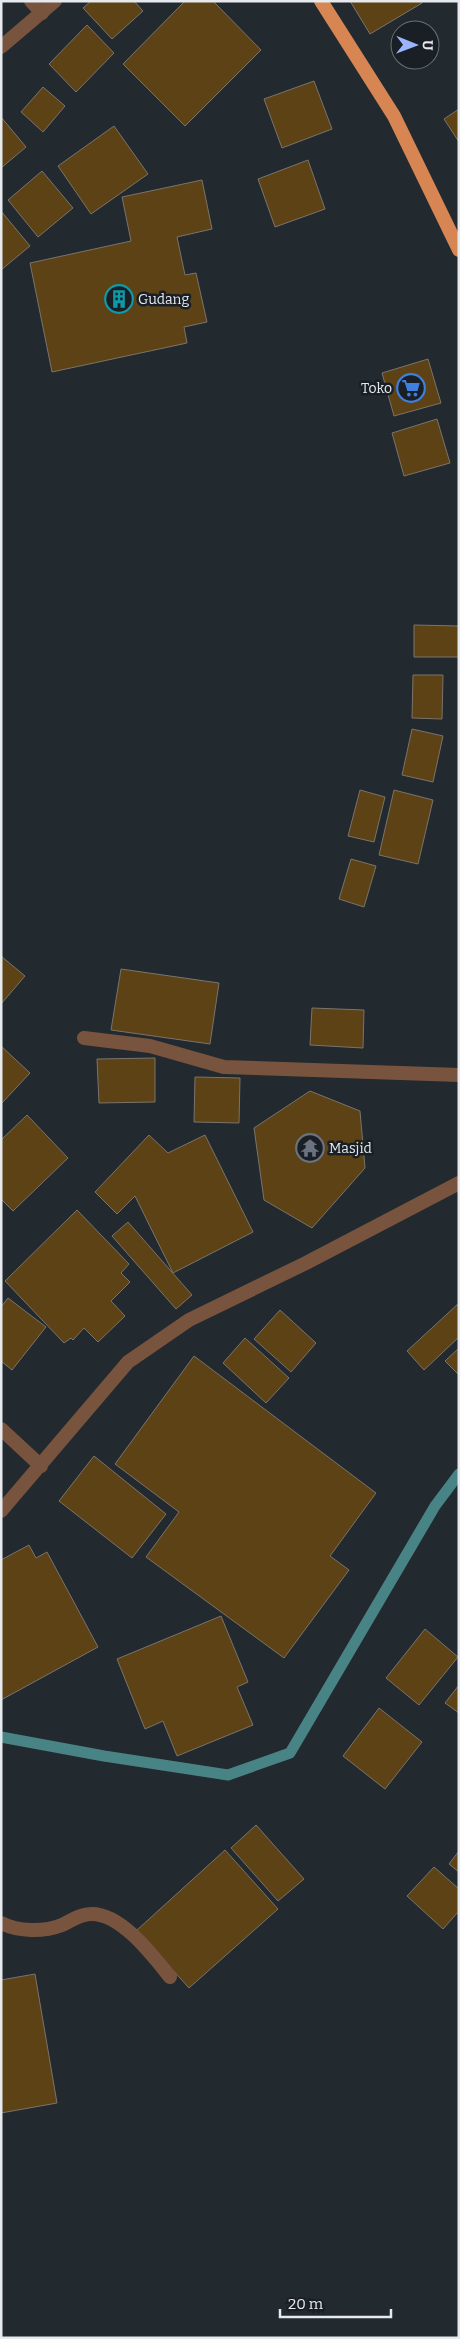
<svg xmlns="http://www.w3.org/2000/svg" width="460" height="2339" viewBox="0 0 460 2339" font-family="Bitter,serif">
<rect width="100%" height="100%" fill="#22292f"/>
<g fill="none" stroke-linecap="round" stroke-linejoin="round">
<path stroke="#488485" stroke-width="11" d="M1,1737l103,19 124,19 62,-22 145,-247 24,-32"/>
</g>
<path fill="#5d4216" stroke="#7a746c" d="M91,1h43l9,10 -31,28 -29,-31z
M185,1h28l48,49 -76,76 -62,-62z
M350,1h71l1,2 -52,31z
M87,25l27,28 -38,39 -27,-28z
M314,81l18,48 -50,19 -18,-49z
M43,87l22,19 -22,26 -22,-20z
M459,109v33l-15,-23z
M1,117l25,30 -25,21z
M114,126l34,48 -57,40 -33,-48z
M308,160l17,49 -50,18 -17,-48z
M42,171l31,37 -35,29 -30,-37z
M202,180l10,49 -35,8 8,38 11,-2 11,49 -23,5 3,16 -135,29 -22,-109 101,-22 -9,-44z
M1,211l29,35 -29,24z
M428,359l13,44 -47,13 -12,-43z
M437,419l13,44 -46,13 -12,-43z
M414,625l45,1v31h-45z
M413,675h30l-1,44 -30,-1z
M412,729l31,7 -10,46 -31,-7z
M360,790l25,7 -11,45 -26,-6z
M394,790l39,10 -15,64 -39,-9z
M351,859l25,7 -12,41 -25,-8z
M1,956l24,20 -24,28z
M121,969l98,14 -9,61 -99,-14z
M312,1008l52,2 -1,38 -53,-3z
M1,1046l29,27 -29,31z
M155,1058v44l-56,1 -2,-44z
M195,1077l45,1 -1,45 -45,-1z
M310,1091l50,20 5,57 -53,60 -48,-28 -10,-72z
M27,1115l41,43 -55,53 -12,-12v-59z
M149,1135l19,18 37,-18 48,97 -80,41 -38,-77 -18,18 -22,-22z
M77,1210l52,54 -8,9 9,9 -19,19 14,15 -27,26 -14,-14 -11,12 -2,-2 -7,5 -59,-62z
M128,1222l64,73 -16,14 -64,-73z
M8,1298l38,29 -34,43 -11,-9v-54z
M459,1303v34l-35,33 -17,-19z
M280,1310l36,33 -25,29 -37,-33z
M245,1338l44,40 -23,25 -43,-40z
M459,1348v27l-14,-14z
M194,1356l182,137 -46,63 19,14 -65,88 -138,-101 33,-45 -64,-48z
M94,1456l72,58 -34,44 -73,-57z
M29,1545l7,13 11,-6 51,95 -97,53v-140z
M221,1616l27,66 -11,5 16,38 -76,31 -14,-35 -18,8 -28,-70z
M425,1629l33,28 -39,48 -33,-27z
M459,1685v28l-14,-10z
M379,1708l43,34 -37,47 -42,-33z
M256,1825l48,54 -26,22 -47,-53z
M225,1850l53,59 -89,79 -52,-58z
M459,1851v21l-10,-8z
M434,1867l25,22v22l-16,18 -36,-33z
M35,1974l22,129 -56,10v-133z"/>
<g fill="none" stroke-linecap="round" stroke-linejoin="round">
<path stroke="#78543f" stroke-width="14" d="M31,1l11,12"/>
<path stroke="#78543f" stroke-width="14" d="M1,47l54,-46
M84,1038l66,8 74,21 235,8
M1,1429l40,37
M1,1511l127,-149 61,-42 117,-57 153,-80
M1,1923c17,9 43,9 61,2 9,-4 18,-11 29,-11 30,-1 62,42 79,63"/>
<path stroke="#d78553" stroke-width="14" d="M321,1l73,115 65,134"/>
</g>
<defs>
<symbol id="building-ring" viewBox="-11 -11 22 22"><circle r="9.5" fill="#191f25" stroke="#0f9aa8" stroke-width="1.5"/><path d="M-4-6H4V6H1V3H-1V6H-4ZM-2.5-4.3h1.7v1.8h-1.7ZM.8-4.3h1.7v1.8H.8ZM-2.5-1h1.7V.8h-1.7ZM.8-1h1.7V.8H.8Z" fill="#0f9aa8"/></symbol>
<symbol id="supermarket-ring" viewBox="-11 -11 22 22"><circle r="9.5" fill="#191f25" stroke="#3f7fe0" stroke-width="1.5"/><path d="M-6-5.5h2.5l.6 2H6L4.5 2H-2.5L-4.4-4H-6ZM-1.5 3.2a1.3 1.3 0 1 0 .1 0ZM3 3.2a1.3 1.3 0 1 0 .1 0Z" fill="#3f7fe0"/></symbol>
<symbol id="temple-ring" viewBox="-11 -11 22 22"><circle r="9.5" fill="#191f25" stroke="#6b7280" stroke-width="1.5"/><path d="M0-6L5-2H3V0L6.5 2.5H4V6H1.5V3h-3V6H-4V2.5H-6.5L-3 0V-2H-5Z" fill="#6b7280"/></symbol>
</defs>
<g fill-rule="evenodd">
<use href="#building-ring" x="103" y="283" width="32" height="32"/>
<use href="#supermarket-ring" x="395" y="372" width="32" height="32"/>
<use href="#temple-ring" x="294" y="1132" width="32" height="32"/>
</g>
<g text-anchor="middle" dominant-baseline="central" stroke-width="5" stroke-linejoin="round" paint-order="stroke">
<g font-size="14" fill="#e6eaee" stroke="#191f25" text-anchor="start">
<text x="138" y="299">Gudang</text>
<text x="392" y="388" text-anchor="end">Toko</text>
<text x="329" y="1148">Masjid</text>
</g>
</g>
<rect width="460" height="2339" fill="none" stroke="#e6eaee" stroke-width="5"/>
<g transform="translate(415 45) rotate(91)"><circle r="24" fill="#191f25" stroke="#6b7075"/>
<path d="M0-4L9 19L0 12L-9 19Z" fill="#9ab5fd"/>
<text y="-8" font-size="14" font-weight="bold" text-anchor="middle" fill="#e6eaee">U</text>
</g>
<path d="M280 2309v8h111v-8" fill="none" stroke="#e6eaee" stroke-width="2.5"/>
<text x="288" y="2309" font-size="15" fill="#e6eaee" stroke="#191f25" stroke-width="4" paint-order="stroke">20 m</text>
</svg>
